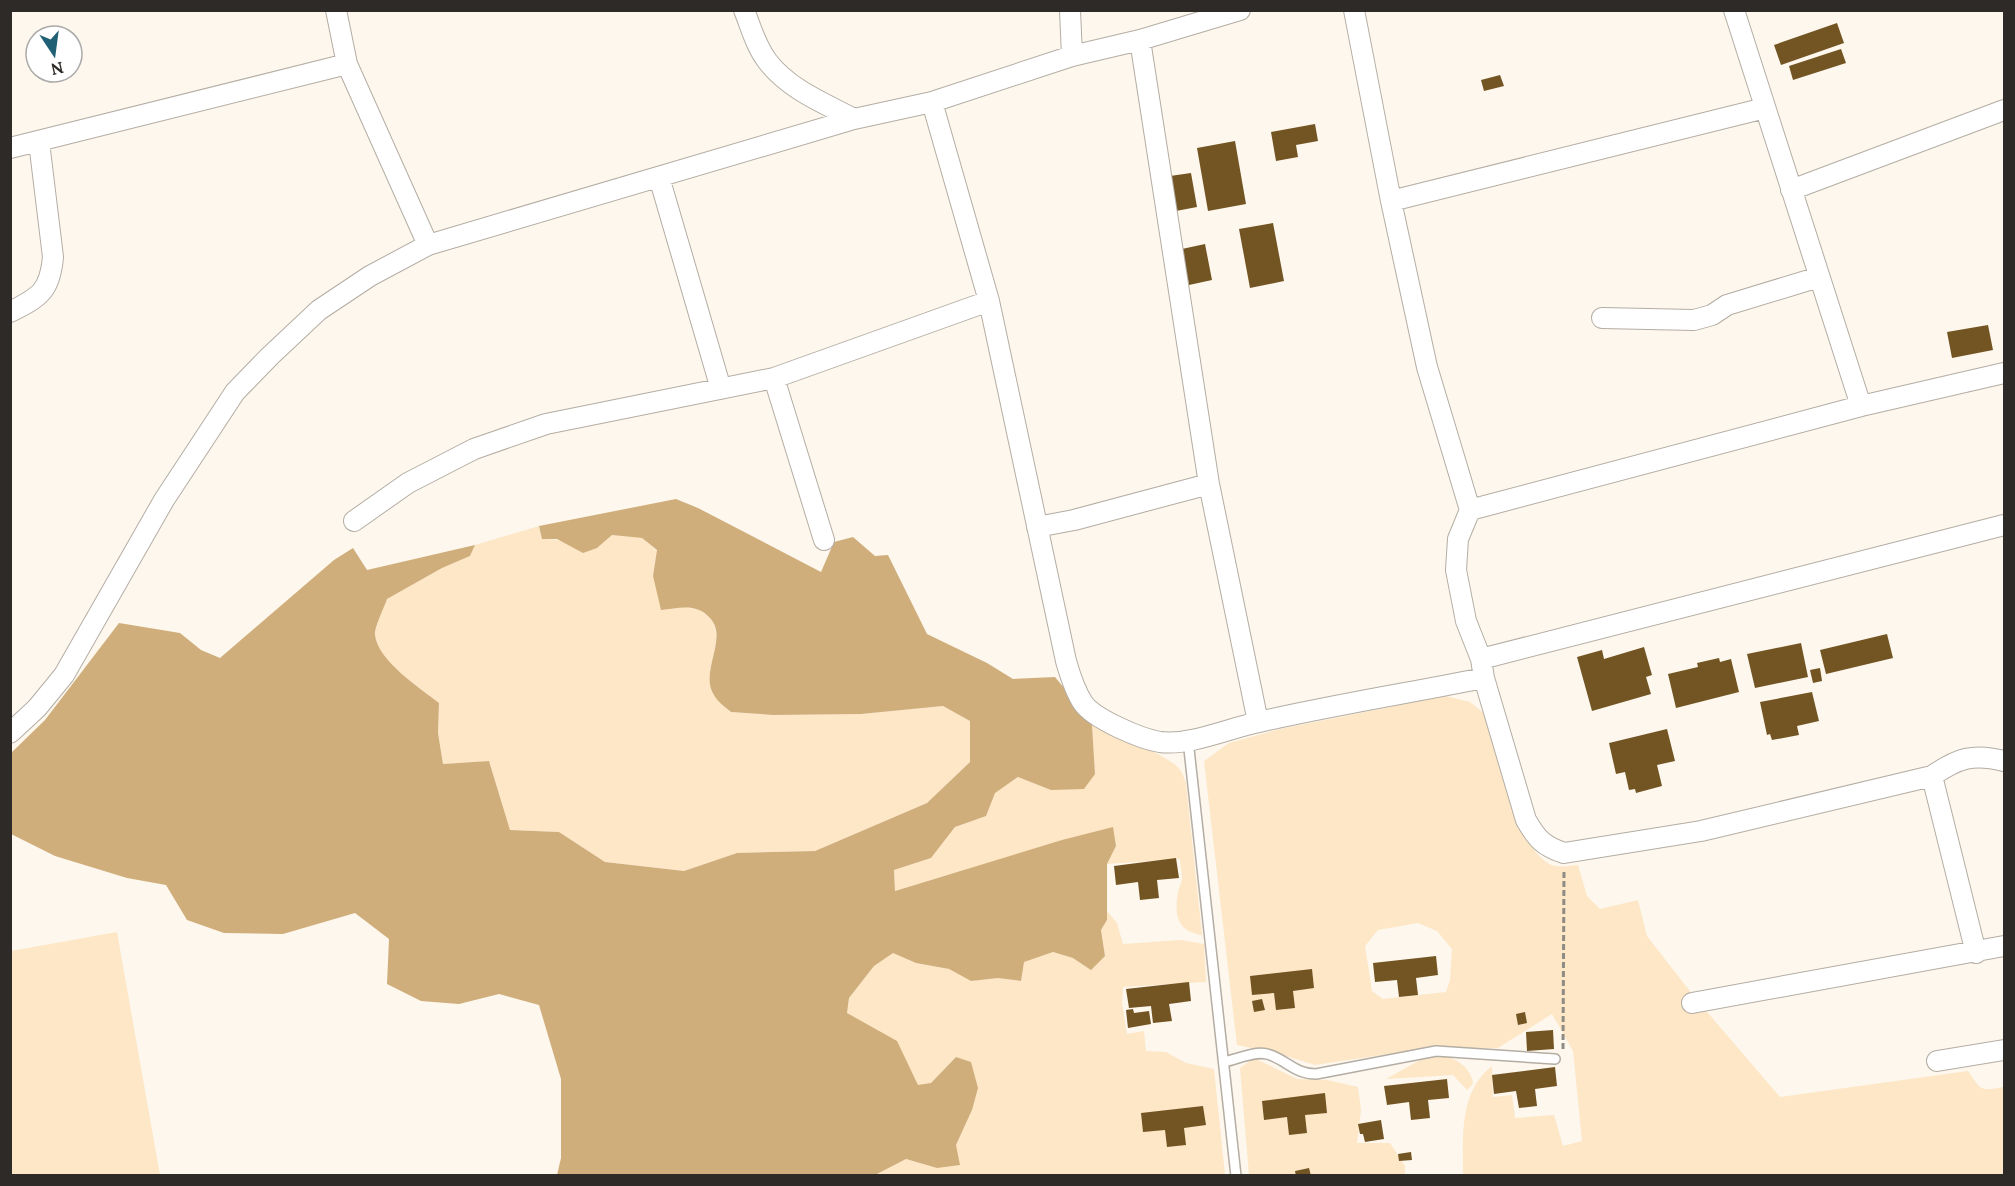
<svg xmlns="http://www.w3.org/2000/svg" width="2015" height="1186" viewBox="0 0 2015 1186" font-family="Lora,serif">
<rect width="100%" height="100%" fill="#fdf7ed"/>
<path fill="#fde7c7" fill-rule="evenodd" d="M539,526l3,13c19,0 36,6 55,9l15,-13 30,3 15,13 -4,25 31,31 20,4 10,11 3,18 -7,30 20,42 43,3 88,-1 82,-8 27,15v41l-43,41 -112,48 -78,2 -53,18 -79,-9 -46,-30 -49,-2 -21,-69 -46,3 -5,-31 1,-30c-19,-15 -61,-42 -64,-68 -1,-7 9,-27 12,-36l55,-31 28,-12 5,-11z
M1445,696l25,6 16,13 48,135c15,18 21,18 44,15l9,31 13,13 38,-9 9,36 49,63 84,98 188,-26c14,20 12,20 36,16v88h-551h10c0,-38 -4,-84 29,-109l1,31 19,-2 3,23 39,-3 9,31 19,-5 -9,-90 -21,-37 -54,34 -90,3 -93,14 -35,-11 -43,-9 -33,-284 25,-18 51,-14zM1418,923l19,8 15,18 -2,31 -4,12 -63,7 -11,-8 -7,-45 13,-16z
M1092,725c18,7 80,31 89,46 2,3 4,9 5,13l16,151c-25,-4 -28,-20 -24,-43 1,-5 4,-9 4,-14 0,-6 -2,-13 -2,-19l-73,5 9,-18 -169,29 -52,16 -1,-21 37,-12 24,-31 30,-11 10,-24 24,-15 32,13 44,-16z
M1107,911l10,12 6,21 58,-4 23,4 2,38 -83,5 -1,16 5,31 17,-3 2,20 20,1 20,11 28,6 11,106h-352l33,-16 31,9 19,-23 16,-35 -16,-53 -25,26 -13,3 -4,-10 -67,-63 2,-15 25,-32 19,-14 23,11 33,6 22,12 27,-3 23,3 2,-19 30,-10 20,6 32,-2 -4,-26 6,-10z
M117,932l43,243h-149v-224z
M1431,1054c18,0 40,10 42,30l-6,6 -14,-15 -67,4z
M1254,1058l43,21 30,1 31,7 3,23 -4,33h33l15,23v9h-156l-9,-107z"/>
<path fill="#d0ae7c" d="M676,499l22,9 123,64 13,-30 19,-5 22,19 13,-1 39,79 60,29 26,16 42,-2 9,11 12,23 16,14 3,49 -11,15 -33,1 -33,-13 -23,16 -9,23 -31,11 -24,31 -37,12 1,21 167,-51 51,-13 3,19 -9,18v56l-6,10 4,26 -14,14 -18,-12 -20,-6 -29,10 -3,19 -23,-3 -27,3 -22,-12 -33,-6 -23,-10 -19,13 -25,32 -2,15 50,28 21,44 13,-2 25,-26 15,5 7,26 -6,22 -16,35 4,20 -23,3 -31,-9 -33,17 -316,-1 4,-17v-79l-22,-74 -40,-11 -40,10 -38,-3 -34,-17 2,-45 -34,-26 -72,21 -59,-1 -37,-13 -21,-35 -39,-7 -72,-22 -44,-22 -1,-80 35,-34 74,-97 61,10 21,17 19,8 114,-98 19,-12 14,22 108,-25 -5,11 -28,12 -55,31c-3,9 -13,29 -12,36 3,26 45,53 64,68l-1,30 5,31 46,-3 21,69 49,2 46,30 79,9 53,-18 78,-2 112,-48 43,-41v-41l-27,-15 -82,8 -88,1 -42,-3c-6,-5 -14,-11 -17,-17 -15,-23 15,-57 -4,-77 -13,-15 -31,-10 -49,-8l-8,-34 4,-26 -15,-12 -30,-3 -15,13 -14,5 -26,-14h-15l-3,-13z"/>
<path fill="#735423" d="M1837,23l7,20 -63,22 -7,-20z
M1841,49l5,14 -53,17 -4,-14z
M1500,75l4,11 -20,5 -3,-11z
M1315,124l3,17 -22,4 2,12 -22,4 -5,-29z
M1235,141l11,63 -38,7 -11,-63z
M1191,173l6,34 -21,4 -6,-35z
M1273,223l11,58 -34,7 -11,-59z
M1205,244l7,36 -23,5 -7,-36z
M1988,325l5,25 -41,8 -5,-26z
M1887,634l6,24 -67,16 -6,-24z
M1801,643l7,34 -53,11 -8,-34z
M1644,647l8,28 -6,2 5,17 -59,17 -15,-54 25,-7 2,9z
M1719,658l1,4 11,-3 8,33 -63,16 -8,-34 30,-7 -1,-4z
M1820,668l2,13 -9,2 -3,-13z
M1812,692l7,29 -22,5 2,9 -27,5 -2,-6 -3,1 -7,-33z
M1667,729l8,32 -18,4 5,21 -26,7 -1,-4 -6,1 -4,-18 -9,2 -7,-31z
M1176,858l3,20 -22,2 2,18 -19,2 -2,-18 -22,3 -2,-19z
M1436,956l2,19 -22,3 2,17 -19,2 -2,-17 -22,2 -2,-19z
M1312,969l2,19 -21,3 2,17 -19,2 -2,-17 -22,2 -2,-19z
M1189,982l2,19 -22,3 3,17 -19,2 -2,-17 -22,2 -3,-19z
M1262,999l3,11 -11,2 -2,-11z
M1133,1009l1,4 15,-2 2,13 -23,4 -2,-18z
M1525,1012l2,11 -9,2 -2,-11z
M1553,1030l1,19 -27,2 -1,-19z
M1555,1067l2,19 -22,3 2,17 -18,2 -3,-17 -22,3 -2,-19z
M1447,1079l2,19 -21,2 2,18 -19,2 -2,-18 -22,3 -3,-19z
M1325,1093l2,20 -22,2 2,18 -18,2 -2,-18 -23,3 -2,-19z
M1203,1106l3,19 -22,3 2,17 -19,2 -2,-17 -22,2 -2,-19z
M1381,1120l3,19 -19,3 -2,-8h-3l-2,-10z
M1411,1152l1,8 -13,1 -1,-7z
M1309,1168l2,8h-15l-1,-5z"/>
<g fill="none" stroke-linecap="round" stroke-linejoin="round">
<defs>
<path id="service" d="M1188,740l48,436
M1224,1062c13,-3 30,-11 43,-8 19,5 27,20 49,20l120,-23 119,8"/>
<path id="minor" d="M336,10l11,54
M744,10c7,17 12,37 24,52 22,28 56,41 86,57
M1070,10l2,46
M1354,10l37,191 36,166 43,143
M1734,10l127,396
M1140,40l69,444 49,238
M932,102l57,199 77,360c4,14 9,30 17,42 11,16 58,36 77,39 30,4 69,-14 99,-20 74,-17 150,-29 225,-44
M10,148l337,-84 81,181
M659,177l62,212
M1791,190l213,-80
M1391,201l374,-93
M10,312c30,-15 40,-21 43,-55l-14,-115
M1602,318l92,2 18,-5 15,-10 92,-28
M2004,373l-143,33 -391,104 -12,29 -2,31 10,51 15,38 3,19 42,142c11,19 17,26 38,33l137,-22 231,-55c26,-18 41,-23 72,-15
M774,378l50,162
M354,521l54,-38 66,-34 72,-25 228,-46 215,-77
M1037,527l37,-7 135,-36
M1481,659l523,-134
M10,733l27,-25 27,-33 100,-175 71,-108 35,-36 49,-46 51,-34 58,-31 426,-126 78,-17 140,-46 68,-16 100,-30
M1932,776l44,177
M1692,1003l312,-57
M1937,1061l67,-11"/>
</defs>
<use href="#service" stroke="#b3ada4" stroke-width="12"/>
<use href="#minor" stroke="#b3ada4" stroke-width="22"/>
<path stroke="#8f8b84" stroke-width="3" stroke-dasharray="6 3" stroke-linecap="butt" d="M1563,1049l1,-179"/>
<use href="#service" stroke="#fff" stroke-width="9"/>
<use href="#minor" stroke="#fff" stroke-width="20"/>
</g>
<rect width="2015" height="1186" fill="none" stroke="#2d2a27" stroke-width="24"/>
<g transform="translate(54 54) rotate(167)"><circle r="28" fill="#ffffff" stroke="#abaaa9" stroke-width="1.5"/>
<path d="M0-4.5L10 22L0 15L-10 22Z" fill="#206075"/>
<text y="-9" font-size="16" font-weight="bold" text-anchor="middle" fill="#2d2a27">N</text>
</g>
</svg>
